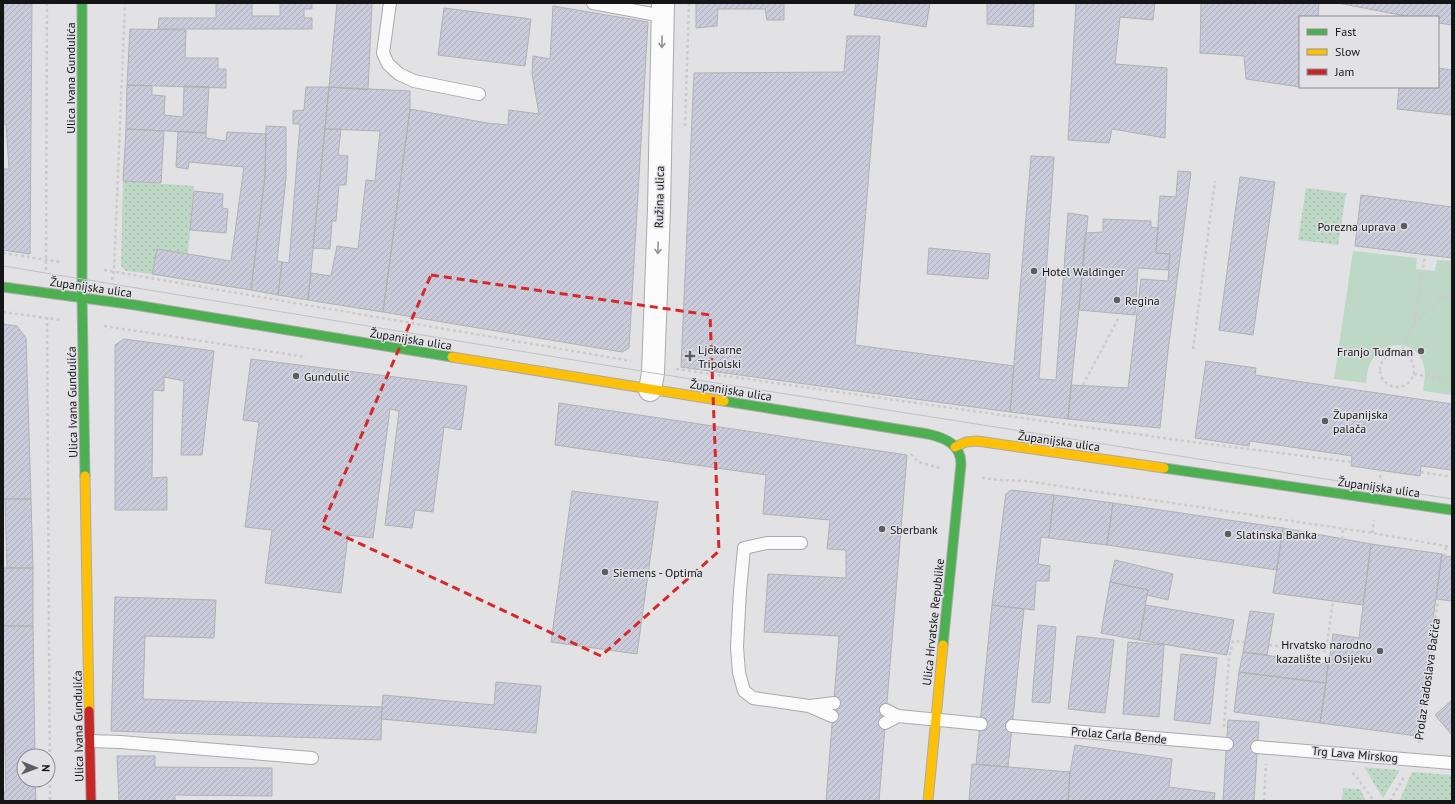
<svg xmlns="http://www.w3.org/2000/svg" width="1455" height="804" viewBox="0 0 1455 804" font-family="'PT Sans',sans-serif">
<defs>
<pattern id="grass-dots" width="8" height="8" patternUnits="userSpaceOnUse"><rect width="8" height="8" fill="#bdd8c5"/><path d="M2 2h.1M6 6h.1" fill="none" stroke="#a2b8a8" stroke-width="1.8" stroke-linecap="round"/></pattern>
<pattern id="building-hatch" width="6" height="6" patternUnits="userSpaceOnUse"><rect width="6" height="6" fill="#cacbdb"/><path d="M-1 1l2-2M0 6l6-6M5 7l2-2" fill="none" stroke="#adadbb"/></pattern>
</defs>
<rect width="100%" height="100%" fill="#e2e2e5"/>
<path fill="url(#grass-dots)" d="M123,181l71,5 -6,68 -31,-5 -5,25 -26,-3 -5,-5z
M1306,188l40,5 -8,52 -40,-5z
M1364,767l36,3 -17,28z
M1412,772l40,3v26h-53z
M1343,788l17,1 6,12h-24z"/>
<path fill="#bdd8c5" d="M1353,251l64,7 -1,11 19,2 2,-11 15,1v134l-29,-4c1,-9 3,-17 1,-25 -5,-24 -36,-28 -50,-9 -6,7 -7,17 -8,26l-32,-4z"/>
<path fill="url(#building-hatch)" stroke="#b1b1b3" d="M4,3h28l-2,251 -27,-4v-81h6l-3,-45h-3z
M216,3h36v13h28v-13h32v6h-8v9h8v11h-154l1,-11h57z
M337,3h35l-4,87 -39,-3z
M696,3h88v17h-17l-2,-11h-47l-1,17 -21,2z
M856,3h74l-4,24 -72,-12z
M987,3h47l-1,24 -46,-3z
M1076,3h79l-2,17 -33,-3 -5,47 52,4 -2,70 -53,-9 -3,14 -41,-3z
M1201,3h118l-1,14h-18v70l-54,-8 -2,-23 -44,-3z
M1338,3h114v22l-14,-2v-6h-28z
M553,6l95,16 -19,326 -7,4 -239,-40 27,-203 77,14 21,2 1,-15 30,4 -7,-40 1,-18 17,3z
M444,8l87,11 -6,47 -87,-11z
M130,29l56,1 -1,28h33v11h8v19l-99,-3z
M847,36h33l-25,309 159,21 -4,46 -329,-45 13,-294 150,-1z
M1438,68l14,2v45l-55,-6 2,-22h39z
M127,85l25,1v9l13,1 -1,19 19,2 1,-31 25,1 -3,46 -80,-4z
M306,87h23l-21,213 -30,-5 4,-33 7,1 11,-139h-7v-13l11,-1z
M329,87l81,4v18l-27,203 -75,-12 3,-27 20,3 6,-30 21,3 8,-69 9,1 5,-50 -55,-2z
M266,126l20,1v51l-9,83 5,1 -4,33 -27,-5 14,-114z
M126,129l38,2 -3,52 -38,-2z
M325,129h16l-3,26 10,1 -2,29h-7l-3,36h-4l-2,28 -17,-1z
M178,131l28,2v5l20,3 1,-9 39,2 -1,42 -14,114 -99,-16 5,-25 74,12 13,-94 -55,-5 -1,7 -12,-2z
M1031,156l23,1 -15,222 17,1 12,-167 20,3 -20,203 -58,-7z
M1178,171l13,1 -23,179 -8,77 -92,-9 3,-34 57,3 13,-109 27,2 2,-27 -14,-1 4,-57 16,1z
M1240,177l35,5 -22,153 -34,-5z
M194,191l29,3 -1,14 6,1 -2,24 -36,-3z
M1361,195l91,12v51l-97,-12z
M1103,219l48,2v6l7,1 -2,25 14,1 -2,16 -30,-2 -3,47 -56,-5 6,-77 18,-1z
M929,248l61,6 -2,25 -61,-5z
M3,324l14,2 9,12 5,161h-28z
M124,339l90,12 -12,104h-21l3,-74 -20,-4v14l-11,-1 -1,88 15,-1v33h-52v-165z
M251,359l216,27 -6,44 -17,-3 -11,85 -18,-2 -3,18 -27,-3 14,-114 -9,-2 -17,129 -25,-3 -7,58 -76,-10 7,-53 -27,-3 14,-105 -16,-2z
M1206,361l50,7 -1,7 197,29v66l-31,-4 -1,10 -69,-10 1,-10 -102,-15 -1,5 -54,-8z
M559,403l348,52 -28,346h-53l13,-165 -75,-4 4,-58 78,4v-28l-19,-1 3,-29 -67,-6 3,-39 -211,-30z
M1011,490l43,5 -5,43 -8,-1 -3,27 12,2 -1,15h-13l-2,29 -42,-5 13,-105 1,-6z
M572,491l86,11 -21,152 -86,-12z
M1054,495l59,8 -6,42 -58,-7z
M5,499h26l2,69h-26z
M1113,503l170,25 -6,42 -170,-25z
M1283,528l88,16 -8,61 -90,-12z
M1371,544l71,10 -25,182 -97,-13 13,-89 26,4z
M1442,554l3,2 7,1v44l-16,-2z
M1115,560l58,14 -5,26 -21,-5 1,-5 -38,-8z
M3,568h30v58h-30z
M1110,582l38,8 -9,50 -38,-7z
M115,597l101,3 -2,38 -69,-2 -2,63 239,8 -1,33 -270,-9z
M992,605l32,4 -16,158 -32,-3z
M1146,605l88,15 -7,35 -88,-15z
M1250,611l24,3 -7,41 -24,-3z
M1038,625l18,2 -6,76 -18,-1z
M3,626h30l2,130h-11v24h11l1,21h-33v-9h3l-2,-84h-1z
M1077,636l37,4 -9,73 -37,-4z
M1128,642l36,3 -5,72 -36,-3z
M1243,652l85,12 -2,19 -87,-11z
M1181,654l36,4 -7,66 -36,-4z
M1239,672l87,11 -6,40 -86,-11z
M496,682l45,4 -5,47 -155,-14 2,-24 111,10z
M1452,700v35l-17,-20z
M1228,720l31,2 -5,79h-31z
M1075,745l97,14 -3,28 46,6 -1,8h-146l2,-29z
M117,756h38v11l117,1v28l-97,-1v6h-56z
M972,764l98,8 -2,29h-99z"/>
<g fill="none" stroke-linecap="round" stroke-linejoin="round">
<defs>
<path id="lane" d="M390,3l-7,50 5,11 11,10 15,7 65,13
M593,3l59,11h10
M801,543h-34l-23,5 -4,43 -3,56 2,26 5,18 9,7 56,8 23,10
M810,706l24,-3
M886,710l12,6 83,8
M885,723l13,-7
M1012,726l215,18
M90,741l30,1 192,16
M1257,747l195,16"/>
<path id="street" d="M650,390l3,-17 6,-164 4,-206"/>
<path id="fast" d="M82,3v294l3,179
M3,287l132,18 317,52
M724,401l204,33c18,4 33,11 33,30l-18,181
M1164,468l288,42"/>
<path id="slow" d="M452,357l272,44
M955,447l11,-5 11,-1 187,27
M85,476l4,235
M928,801l15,-156"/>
<path id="jam" d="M89,711l2,90"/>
</defs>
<use href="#lane" stroke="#aaaaac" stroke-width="14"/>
<use href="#street" stroke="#aaaaac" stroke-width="24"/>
<use href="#fast" stroke="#aaaaac" stroke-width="11"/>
<use href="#slow" stroke="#aaaaac" stroke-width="11"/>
<use href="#jam" stroke="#aaaaac" stroke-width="11"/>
<path stroke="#cbcbcc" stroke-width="2.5" stroke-dasharray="3 3" stroke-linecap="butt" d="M685,126l4,-123
M3,253l57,9
M46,270l1,-267
M104,270l527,91
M112,280l2,-9 11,-268
M1445,296l7,9
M3,312l58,8
M47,317l3,484
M1414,322l38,-31
M104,326l202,31
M1193,349l22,-168
M1380 370a17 17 0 1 1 34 0a17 17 0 1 1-34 0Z
M1400,354l14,-32 11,-67
M676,369l502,71 173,22
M1414,374l38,7
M1083,385l36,-68
M911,454l7,8 22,6
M1421,472l31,5
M982,478l17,2 27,1 346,52 80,14
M1380,478l1,-8
M1372,533l2,-13
M1342,539l1,-10
M1445,556l1,-10
M1269,645l57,6 7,-50
M1224,727l5,-68 4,-18 11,1
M1419,743l4,-17 15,-127
M1352,773l3,2 19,26
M1264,801l2,-37
M1390,801l14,-24"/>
<use href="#lane" stroke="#fbfbfb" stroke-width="12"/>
<use href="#street" stroke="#fbfbfb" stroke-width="22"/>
<use href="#fast" stroke="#4caf50" stroke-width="9"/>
<use href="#slow" stroke="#ffc107" stroke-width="9"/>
<use href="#jam" stroke="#c62828" stroke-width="9"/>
<path stroke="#c0c0c1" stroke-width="1" d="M3,266l650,107 799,126"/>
</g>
<defs><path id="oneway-shaft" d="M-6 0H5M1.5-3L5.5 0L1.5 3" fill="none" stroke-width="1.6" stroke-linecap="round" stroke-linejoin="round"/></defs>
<g stroke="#949494">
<use href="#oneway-shaft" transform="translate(662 42) rotate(91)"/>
<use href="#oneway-shaft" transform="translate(658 248) rotate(92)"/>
</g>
<path fill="none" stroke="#d62828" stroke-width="3" stroke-dasharray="8 5" stroke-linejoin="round" d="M431,275l279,40 9,236 -118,105 -279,-130z"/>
<g fill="#5d5d5f" stroke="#e1e1e6" stroke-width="1.5">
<circle cx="1404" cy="226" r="4"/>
<circle cx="1034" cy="271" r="4"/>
<circle cx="1117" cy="300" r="4"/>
<circle cx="1421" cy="351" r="4"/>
<path d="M688 350h4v4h4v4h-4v4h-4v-4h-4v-4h4z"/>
<circle cx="296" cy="376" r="4"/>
<circle cx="1325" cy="421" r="4"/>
<circle cx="882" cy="529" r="4"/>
<circle cx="1228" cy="534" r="4"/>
<circle cx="605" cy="572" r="4"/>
<circle cx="1380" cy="651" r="4"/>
</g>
<g text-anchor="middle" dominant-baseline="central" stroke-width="3" stroke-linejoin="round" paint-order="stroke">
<g font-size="12" fill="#151517" stroke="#e1e1e6">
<text transform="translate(70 78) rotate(-90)">Ulica Ivana Gundulića</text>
<text transform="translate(659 197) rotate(-89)">Ružina ulica</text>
<text transform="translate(91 287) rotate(8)">Županijska ulica</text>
<text transform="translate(411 339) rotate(9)">Županijska ulica</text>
<text transform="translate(731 390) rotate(9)">Županijska ulica</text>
<text transform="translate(72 402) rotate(-91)">Ulica Ivana Gundulića</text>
<text transform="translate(1059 441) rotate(8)">Županijska ulica</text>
<text transform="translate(1379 487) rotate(8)">Županijska ulica</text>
<text transform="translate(933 622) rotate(-84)">Ulica Hrvatske Republike</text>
<text transform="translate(1427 679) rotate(-82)">Prolaz Radoslava Bačića</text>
<text transform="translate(78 726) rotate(-91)">Ulica Ivana Gundulića</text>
<text transform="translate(1119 735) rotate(5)">Prolaz Carla Bende</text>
<text transform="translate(1355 754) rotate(5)">Trg Lava Mirskog</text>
</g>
<g font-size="12" fill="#151517" stroke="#e1e1e6" text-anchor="start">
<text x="1396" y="226" text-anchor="end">Porezna uprava</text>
<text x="1042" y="271">Hotel Waldinger</text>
<text x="1125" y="300">Regina</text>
<text x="698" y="349">Ljekarne<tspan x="698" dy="14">Tripolski</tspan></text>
<text x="1413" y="351" text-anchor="end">Franjo Tuđman</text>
<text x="304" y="376">Gundulić</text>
<text x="1333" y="414">Županijska<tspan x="1333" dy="14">palača</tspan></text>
<text x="890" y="529">Sberbank</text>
<text x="1236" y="534">Slatinska Banka</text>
<text x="613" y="572">Siemens - Optima</text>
<text x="1372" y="644" text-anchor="end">Hrvatsko narodno<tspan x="1372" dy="14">kazalište u Osijeku</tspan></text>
</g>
</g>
<rect width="1455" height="804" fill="none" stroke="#151517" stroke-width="8"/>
<rect x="1299" y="16" width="140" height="72" fill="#e1e1e6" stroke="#8f8f93"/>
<rect x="1307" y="29" width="20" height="6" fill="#4caf50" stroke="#8f8f93"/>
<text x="1335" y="36" font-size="12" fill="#151517">Fast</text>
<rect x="1307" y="49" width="20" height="6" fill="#ffc107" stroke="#8f8f93"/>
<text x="1335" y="56" font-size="12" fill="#151517">Slow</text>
<rect x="1307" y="69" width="20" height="6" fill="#c62828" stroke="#8f8f93"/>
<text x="1335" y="76" font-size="12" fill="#151517">Jam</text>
<g transform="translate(36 768) rotate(91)"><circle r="19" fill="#e1e1e6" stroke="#8f8f93"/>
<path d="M0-3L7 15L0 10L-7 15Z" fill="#5d5d5f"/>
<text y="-6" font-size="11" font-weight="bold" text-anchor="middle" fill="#151517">N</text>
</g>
</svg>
